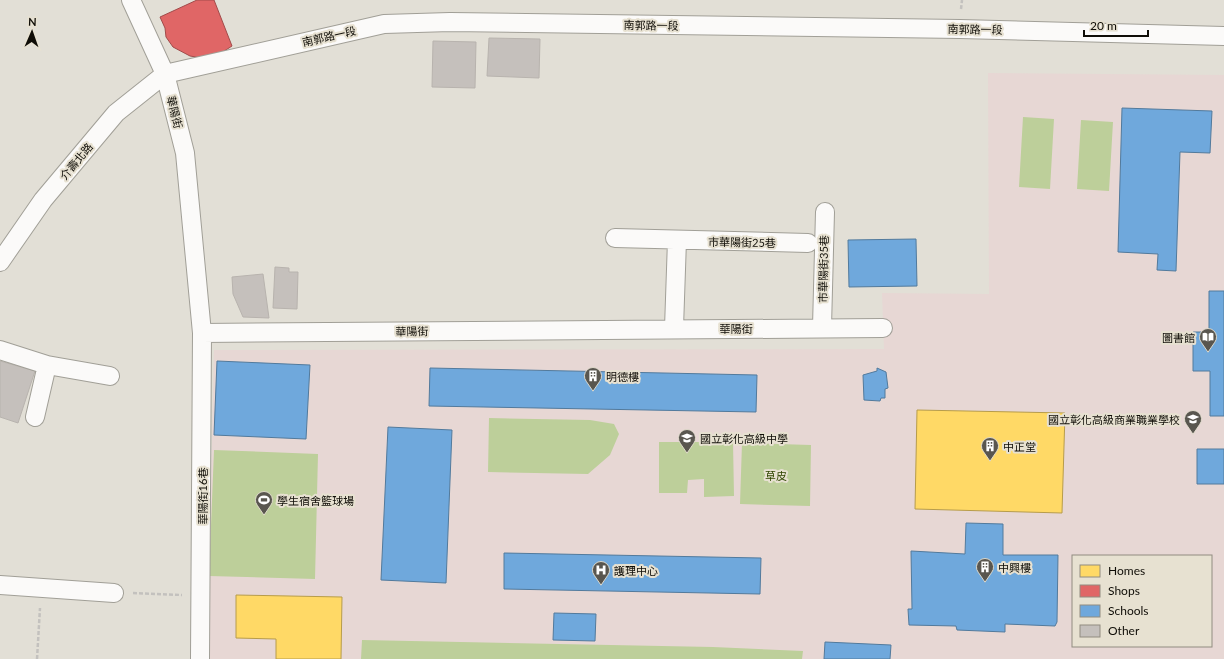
<svg xmlns="http://www.w3.org/2000/svg" width="1224" height="659" viewBox="0 0 1224 659" font-family="Lato,'Noto Sans TC',sans-serif">
<rect width="100%" height="100%" fill="#e2dfd6"/>
<path fill="#e7d7d4" fill-rule="evenodd" d="M988,73l236,2v584h-1017l7,-309 670,-1 -2,-56 107,1zM1073,556h138v90h-138z"/>
<path fill="#bdcf9a" d="M1023,117l31,2 -4,70 -31,-2z
M1081,120l32,2 -4,69 -32,-2z
M489,418l101,2 24,4 5,10 -9,21 -22,19 -100,-2z
M659,442h74l1,54 -30,1v-18l-16,1 -1,13h-28z
M742,443l69,2 -1,61 -70,-2z
M214,450l104,4 -3,125 -106,-3z
M362,640l351,7 90,4 -1,8h-441z"/>
<path fill="#ffd966" stroke="#b79c4a" d="M917,410l148,3 -3,100 -147,-4z
M236,595l106,2 -1,62h-65v-20l-40,-1z"/>
<path fill="#e06666" stroke="#a14b4a" d="M197,0h17l18,46 -17,11 -13,1 -12,-2 -17,-9 -7,-10 -1,-9 -5,-11z"/>
<path fill="#6fa8dc" stroke="#527a9c" d="M1122,108l90,3 -2,42 -30,-1 -4,119 -19,-1 1,-16 -40,-2z
M916,239l1,47 -68,1 -1,-47z
M1209,291h15v125h-14v-45h-17v-39h16z
M217,361l93,4 -4,74 -92,-4z
M430,368l327,7 -1,37 -327,-6z
M877,368l9,4 2,16 -3,1v9h-4l-1,3 -16,-1 -1,-25 14,-4z
M388,427l64,3 -6,153 -65,-3z
M1197,449h27v35h-27z
M966,523l37,1v31h55l-1,67 -2,4 -50,-2v8l-48,-2 -1,-4 -47,-1 -1,-16h4l-1,-58 54,3z
M504,553l257,5 -1,36 -256,-5z
M554,613l42,1 -1,27 -42,-1z
M825,642l66,3 -1,14h-66z"/>
<path fill="#c5c0bc" stroke="#b8b3ae" d="M489,38l51,1 -1,39 -52,-2z
M433,41l43,1 -1,46 -43,-1z
M275,267l14,1v4h9l-1,37 -24,-1z
M263,274l6,44 -26,-1 -10,-23 -1,-17z
M0,361l35,10 -17,52 -18,-6z"/>
<g fill="none" stroke-linecap="round" stroke-linejoin="round">
<defs>
<path id="minor" d="M131,0l34,74 20,79 17,180 681,-5
M615,238l193,5
M0,262l43,-62 73,-87 49,-39 219,-50 66,-2 510,7 264,7
M822,327l3,-115
M674,328l3,-88
M0,350l47,15 63,11
M35,417l12,-52
M0,585l114,8
M200,659l2,-326"/>
</defs>
<use href="#minor" stroke="#a19f97" stroke-width="20"/>
<path stroke="#c3c1be" stroke-width="2.5" stroke-dasharray="4 2" stroke-linecap="butt" d="M961,9l1,-9
M133,593l49,2
M37,659l3,-51"/>
<use href="#minor" stroke="#fbfaf9" stroke-width="18"/>
</g>
<defs>
<symbol id="library-pin" viewBox="-11 -11 22 30"><path d="M0 17L-7.5 6A9.5 9.5 0 1 1 7.5 6Z" fill="#59564f" stroke="#e7e1d1"/><path d="M-6-4Q-3-5.5-.7-3.5V5Q-3 3-6 4ZM6-4Q3-5.5 .7-3.5V5Q3 3 6 4Z" fill="#fff"/></symbol>
<symbol id="building-pin" viewBox="-11 -11 22 30"><path d="M0 17L-7.5 6A9.5 9.5 0 1 1 7.5 6Z" fill="#59564f" stroke="#e7e1d1"/><path d="M-4-6H4V6H1V3H-1V6H-4ZM-2.5-4.3h1.7v1.8h-1.7ZM.8-4.3h1.7v1.8H.8ZM-2.5-1h1.7V.8h-1.7ZM.8-1h1.7V.8H.8Z" fill="#fff"/></symbol>
<symbol id="school-pin" viewBox="-11 -11 22 30"><path d="M0 17L-7.5 6A9.5 9.5 0 1 1 7.5 6Z" fill="#59564f" stroke="#e7e1d1"/><path d="M0-5L7-2L0 1L-7-2ZM-4 1L0 2.5L4 1V4Q0 6-4 4Z" fill="#fff"/></symbol>
<symbol id="stadium-pin" viewBox="-11 -11 22 30"><path d="M0 17L-7.5 6A9.5 9.5 0 1 1 7.5 6Z" fill="#59564f" stroke="#e7e1d1"/><path d="M0-5a6.5 5 0 1 0 0 10a6.5 5 0 1 0 0-10ZM-3.5-1.8h7v3.6h-7Z" fill="#fff"/></symbol>
<symbol id="hospital-pin" viewBox="-11 -11 22 30"><path d="M0 17L-7.5 6A9.5 9.5 0 1 1 7.5 6Z" fill="#59564f" stroke="#e7e1d1"/><path d="M-5-5h3v3.5h4V-5h3V5h-3V1.5h-4V5h-3Z" fill="#fff"/></symbol>
</defs>
<g fill-rule="evenodd">
<use href="#library-pin" x="1198" y="327" width="20" height="27"/>
<use href="#building-pin" x="583" y="366" width="20" height="27"/>
<use href="#school-pin" x="1183" y="409" width="20" height="27"/>
<use href="#school-pin" x="677" y="428" width="20" height="27"/>
<use href="#building-pin" x="980" y="436" width="20" height="27"/>
<use href="#stadium-pin" x="254" y="490" width="20" height="27"/>
<use href="#building-pin" x="975" y="557" width="20" height="27"/>
<use href="#hospital-pin" x="591" y="560" width="20" height="27"/>
</g>
<g text-anchor="middle" dominant-baseline="central" stroke-width="4" stroke-linejoin="round" paint-order="stroke">
<g font-size="11" fill="#0f0d07" stroke="#e7e1d1">
<text transform="translate(651 25) rotate(1)">南郭路一段</text>
<text transform="translate(975 29) rotate(1)">南郭路一段</text>
<text transform="translate(329 36) rotate(-13)">南郭路一段</text>
<text transform="translate(175 112) rotate(76)">華陽街</text>
<text transform="translate(76 161) rotate(-50)">介壽北路</text>
<text transform="translate(742 242) rotate(1)">市華陽街25巷</text>
<text transform="translate(823 269) rotate(-89)">市華陽街35巷</text>
<text x="736" y="328">華陽街</text>
<text transform="translate(412 331) rotate(-1)">華陽街</text>
<text transform="translate(202 496) rotate(-90)">華陽街16巷</text>
</g>
<g font-size="11" fill="#0f0d07" stroke="#e7e1d1" text-anchor="start">
<text x="1195" y="337" text-anchor="end">圖書館</text>
<text x="606" y="376">明德樓</text>
<text x="1180" y="419" text-anchor="end">國立彰化高級商業職業學校</text>
<text x="700" y="438">國立彰化高級中學</text>
<text x="1003" y="446">中正堂</text>
<text x="277" y="500">學生宿舍籃球場</text>
<text x="998" y="567">中興樓</text>
<text x="614" y="570">護理中心</text>
</g>
<g font-size="11" fill="#304601" stroke="#e7e1d1">
<text x="776" y="475">草皮</text>
</g>
</g>
<rect x="1072" y="555" width="140" height="92" fill="#e7e1d1" stroke="#918c80"/>
<rect x="1080" y="565" width="20" height="12" fill="#ffd966" stroke="#918c80"/>
<text x="1108" y="575" font-size="12" fill="#0f0d07">Homes</text>
<rect x="1080" y="585" width="20" height="12" fill="#e06666" stroke="#918c80"/>
<text x="1108" y="595" font-size="12" fill="#0f0d07">Shops</text>
<rect x="1080" y="605" width="20" height="12" fill="#6fa8dc" stroke="#918c80"/>
<text x="1108" y="615" font-size="12" fill="#0f0d07">Schools</text>
<rect x="1080" y="625" width="20" height="12" fill="#c5c0bc" stroke="#918c80"/>
<text x="1108" y="635" font-size="12" fill="#0f0d07">Other</text>
<g transform="translate(32 32) rotate(2)" stroke="#e7e1d1" stroke-width="3" paint-order="stroke">
<path d="M0-3L7 15L0 10L-7 15Z" fill="#0f0d07"/>
<text y="-6" font-size="11" font-weight="bold" text-anchor="middle" fill="#0f0d07">N</text>
</g>
<path d="M1084 30v6h64v-6" fill="none" stroke="#0f0d07" stroke-width="2"/>
<text x="1090" y="30" font-size="12" fill="#0f0d07" stroke="#e7e1d1" stroke-width="3" paint-order="stroke">20 m</text>
</svg>
